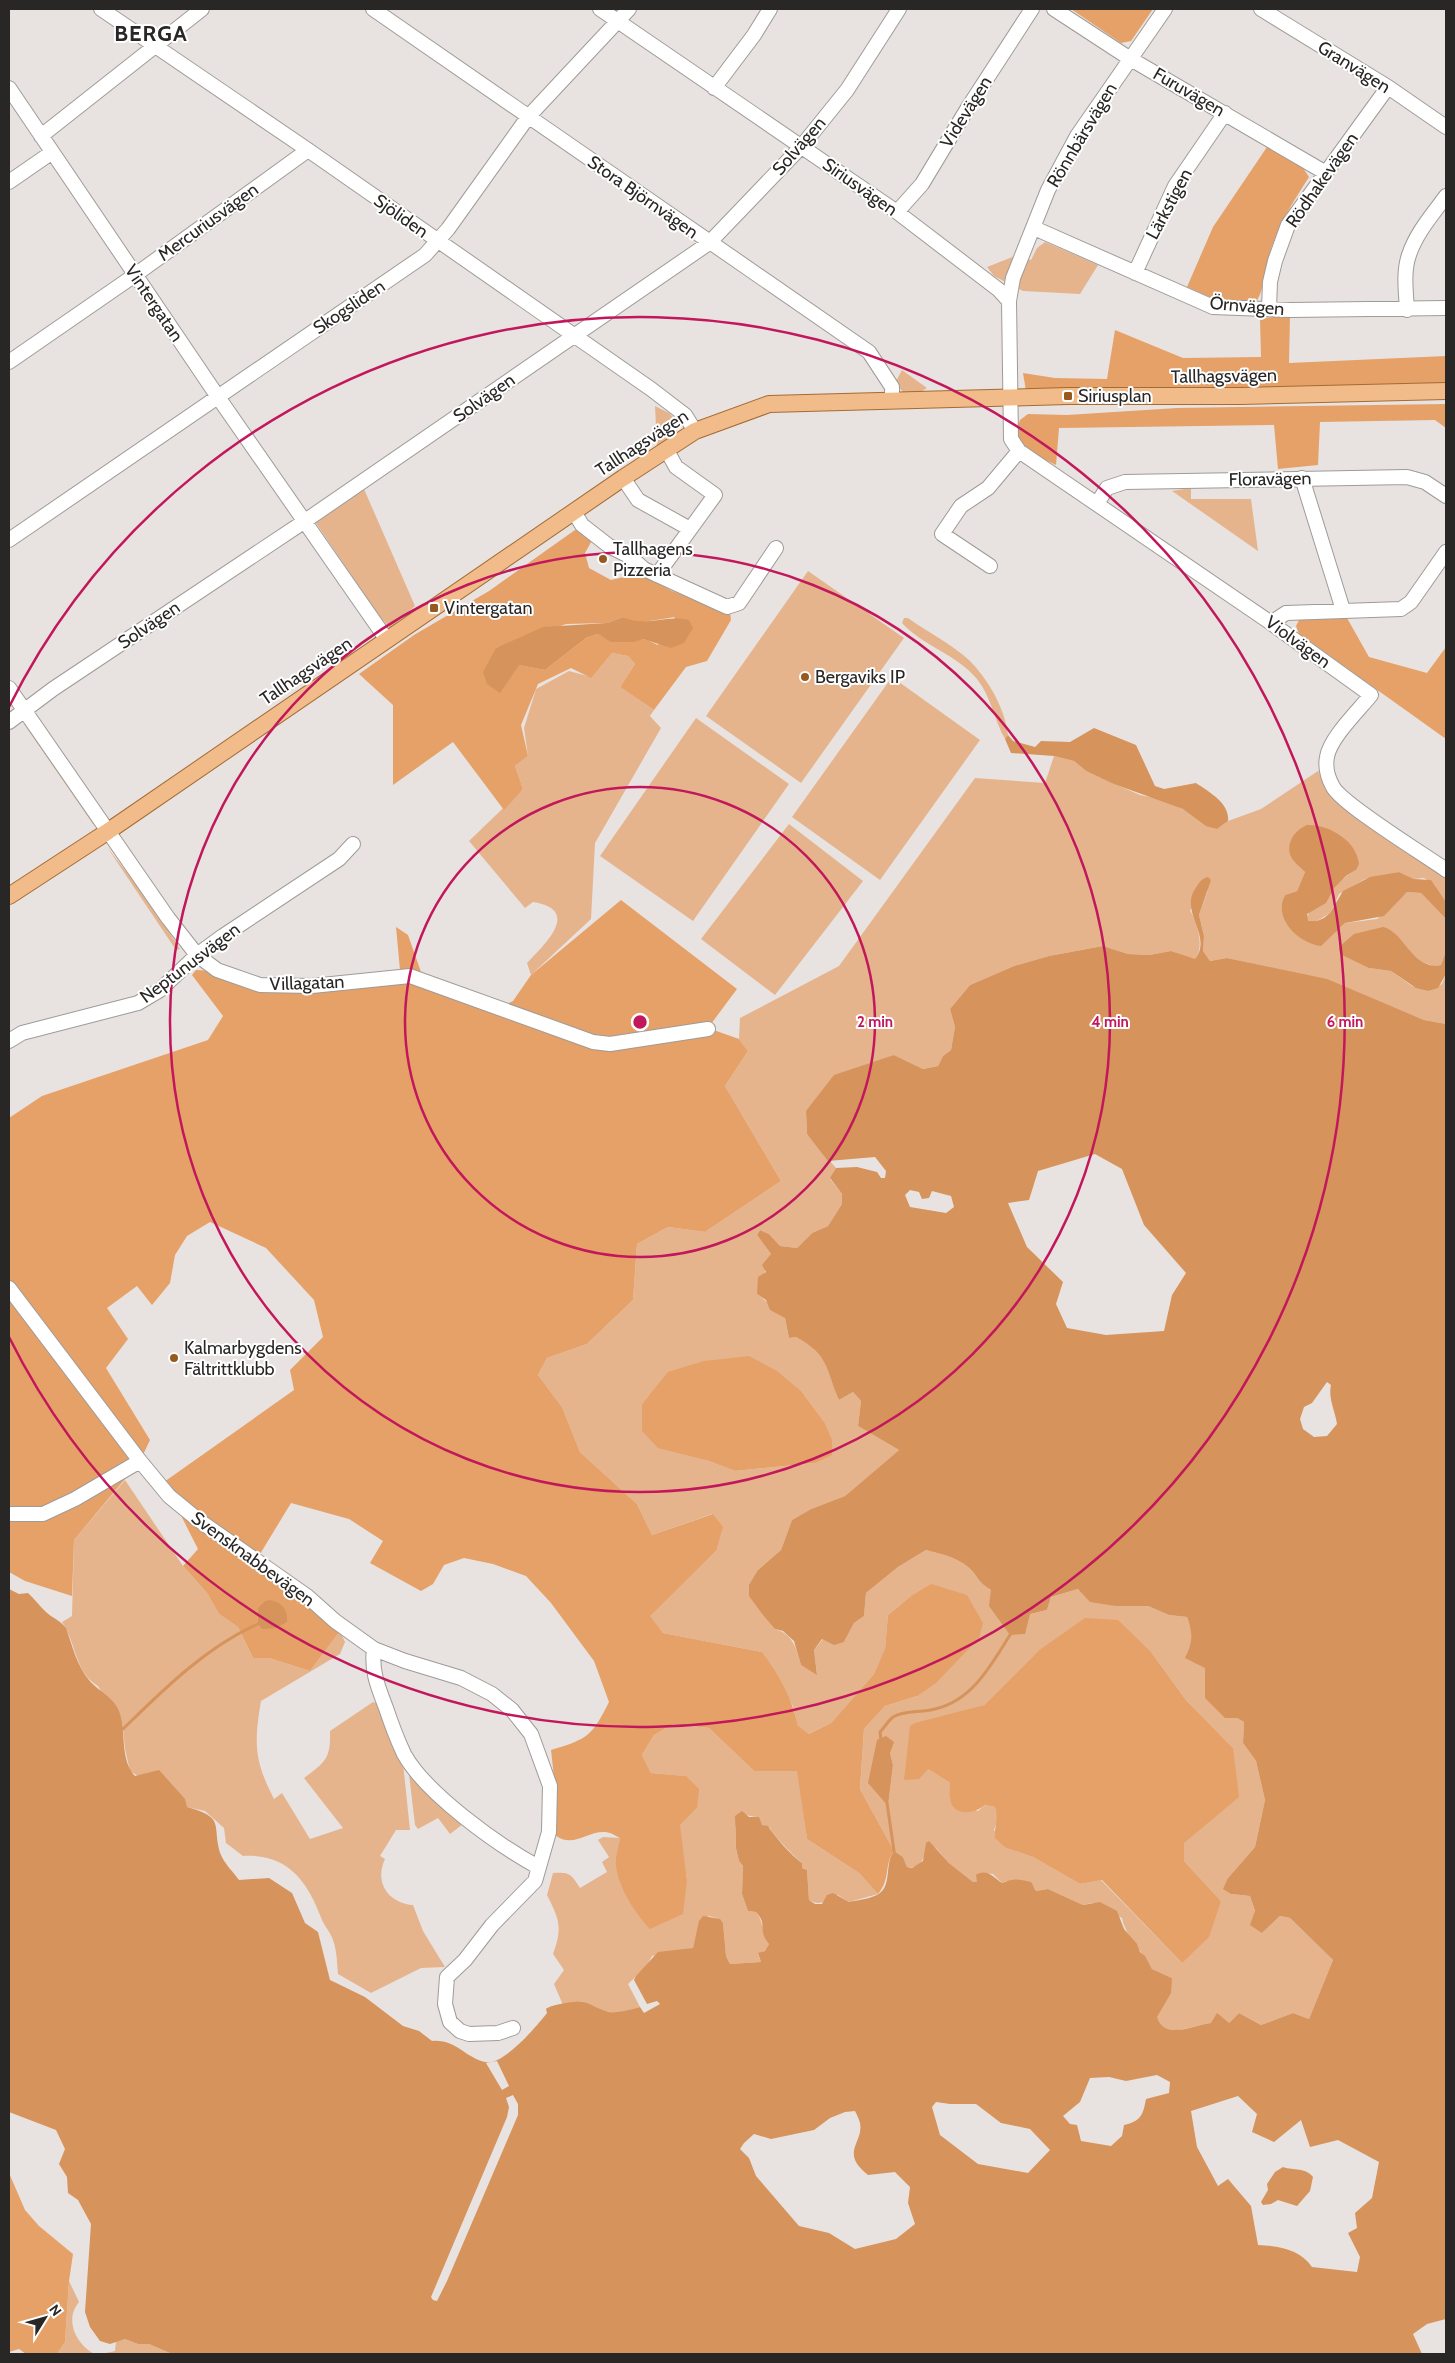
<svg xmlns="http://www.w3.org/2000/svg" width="1455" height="2363" viewBox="0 0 1455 2363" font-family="Cabin,sans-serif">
<rect width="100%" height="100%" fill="#e8e3e0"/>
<path fill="#e5b48d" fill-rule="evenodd" d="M1045,242l53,23 -18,29 -57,-3 -29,-15 -7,-9 28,-11 16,4 6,-12z
M902,370l25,18 -8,5 -16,-1 -8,-9z
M655,406l14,7 9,9 -1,10 -20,15z
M1191,488v11h60l7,52 -86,-60z
M364,489l51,117 -25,22 -11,-12 -63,-93z
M808,571l96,67 -103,145 -95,-67z
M904,618h4c18,13 45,27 61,42 19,19 36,48 39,75l-3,4c-11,-19 -14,-43 -28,-60 -21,-25 -54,-33 -75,-56z
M612,653l16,3 7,8 -15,23 34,23 -4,6 11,12 -66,115 -4,76 -60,56 -4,-12c18,-19 55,-53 6,-61l-8,6 -56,-67 54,-52 -8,-23 13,-10 -4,-28 12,-39 33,-18 22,6z
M892,677l88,63 -100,140 -88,-63z
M696,718l93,66 -96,137 -93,-65z
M25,722l70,101 -2,1 -69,-100z
M1054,756l20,5 12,10 54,24 20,4 23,10 34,20 11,-8 33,-12 57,-38 7,14 121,91v26l-7,-7 -5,-11 -10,-6 -10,1 -15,-7 -34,7 -26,15 -9,19 -13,8h-9l-2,-3 4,-7c12,-4 17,-12 23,-22 6,-8 15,-14 23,-19l-65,-13 14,15 -8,19 -12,4c-9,17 2,32 15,42l40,-9 5,-5 32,-4 30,-27 14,1 25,26v32l-5,14c-20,4 -38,-18 -48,-33l-24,36 22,3 21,15 16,5 14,-7 4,-10v50l-22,-4 -39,-16 -95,-32 -63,-14 -17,3 -7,-10 1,-15 -5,-21 9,-25 -18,20c7,14 15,35 5,50l-24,-9 -22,4 -21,-1 -25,-8 -54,10 -35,10 -44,19 -20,24 5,18 -4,23 -8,6 -5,10 -15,3 -29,-14 -24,10 -64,46 1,23 29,34 -6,11 12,15v10l-14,22 -16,7 -15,15 -17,-2 -11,-12 -9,-4 -3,5 14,19 -14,40c12,8 15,16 28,24l4,20 7,-1c34,19 29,30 43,63l14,-8 8,9 -3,25 41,24 -54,46 -34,13 -19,11 -11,30 -23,20 17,59c19,6 21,19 26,36l16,9 -3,-24 9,-11 21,3 10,-19 10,-7 2,-23 32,-26 28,-17c15,4 30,7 42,17 10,8 8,14 23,23l12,34 8,11 19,-21 17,-4 4,-13 27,-8 37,17h33l21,9 18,2 4,11 1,16 45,74 7,4 -1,21 13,18 9,39 -10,47 -27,31 3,16 19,2 12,37 18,-17 10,2 43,42 -24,59 -16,-6 -32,12 -22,-12 -10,10c-8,0 -16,0 -24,1 -12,2 -46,16 -48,-5 0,-8 12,-32 15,-41l-20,-9c-9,-18 -26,-31 -30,-51l-30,-15 -9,2 -35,-16 -12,2 -2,-4 -27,-6 -5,2 -9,-9 -12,-1 -4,9h-4l-24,-19 -13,-15 -10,-3c0,11 -5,25 -19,22l-4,-10 -9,-6 -34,-62 4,-60 21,-23 32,-10 -6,-100 -23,19 -3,35 -11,24 -43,49 -22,11 -11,-7 -5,-21 -31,-54 -99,-19 -14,-17 67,-65 -4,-37 -60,21 -15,-31 -57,-52 -18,-45 -24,-32 9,-17 40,-14 46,-44 4,-56 31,-17 37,5 76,-51 -56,-95 23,-35 -9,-12 1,-21 99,-52 136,-188 70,5zM655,1389l147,3 23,31 7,16 -17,24 -80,8 -29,-11 -64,-56zM1038,1651l113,1 35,48 47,48 -49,95v18l37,40 -39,62 -81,-83 -21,4 -47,-27 -27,-9 -12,-18 4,-11 -3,-12 -10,-2 -7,6 -28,-11v-17l-22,-14 -18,-43 74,-21zM890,1753l3,12 -5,41z
M789,824l74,57 -88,114 -74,-56z
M107,847l38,49 35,53 -4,1z
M125,1480l58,86 24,27 12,21 19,13 15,31h16l41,13 30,-40 5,11 -5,12 -79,47c-7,42 -7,59 13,98l8,-6 28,46 33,-11 -39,-50c21,-16 27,-19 26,-47l43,-29 6,2 24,59 7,67h-14l-16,26 5,3c-11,23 3,44 28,46l10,26 22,36 -24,1 -50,25 -33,-19c-1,-11 -1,-23 -5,-34 -2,-7 -8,-13 -11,-20 -14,-38 -34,-67 -79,-64l-17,-13 -2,-15 -19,-17 -18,-4 -57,-36 -5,-22 -2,-20 -25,-43c-23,-13 -22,-44 -36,-64l10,-6 2,-76z
M673,1724l36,4 45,43h44l9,68 52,34 19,21 -29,8 -11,-7c-11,5 -18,12 -29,5l-2,-30 -5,-2v-5c-6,-5 -30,-29 -32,-35l-8,-3 -6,-8 -11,-2 -10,11 1,22 3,13 4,5 -1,28 6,17 8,1 3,4 10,28 -3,6 -8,4 3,8 -31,2 -4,-8 -3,-33 -4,-4 -10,-3 -10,9 -6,23 -41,8 -6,11 -18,17 12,23 -16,5h-14l-10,-2 -18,-9 -19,4 -9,-21 10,-14 -11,-16c10,-27 6,-35 -6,-59l6,-22c17,-1 18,1 27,15l27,-16 -5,-10 7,-5 -11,-17 5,-3 17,1 -1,11 68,31 -8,-55 18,-17 -12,-32 -34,-3 -9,-18 12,-20z
M408,1766l55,58 -13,10 -12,-16 -20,11 -3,-4z
M69,2281l10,21c-15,18 -3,42 15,52h-37l8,-12z
M125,2339l13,5h11l23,10h-71l14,-3 1,-10z"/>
<path fill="#e5a168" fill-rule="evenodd" d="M1071,9h82l-22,32 -10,2z
M1267,147l34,18 8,12c-14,22 -28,43 -37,69 -7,18 -6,44 -18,59l-40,-6 -27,-12 26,-60z
M1290,316l-1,47 157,-7v28l-420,7 -3,-18 32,5 52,1 8,-49 68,28 78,-1 -1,-39z
M1446,404v24l-11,-8 -115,2 -2,43 -40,4 -4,-44 -215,3 -3,37 -33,-16 -8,-14 5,-15 8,-6 39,1 110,-7z
M582,525l13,10 -10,18 4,15 22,12 29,-7 32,18 58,21 1,8 -24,41 -21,6 -32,43 -34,-23 15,-23 -7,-8 -16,-3 -21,25 -20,-10 -33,16 -17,41 7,31 -13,10 8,23 -19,21 -51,-68 -60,43v-80l-34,-31 55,-39 75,-44zM623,617l14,6 38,-6 -17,28c-5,-2 -11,-6 -16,-6 -20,2 -25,6 -44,-5l-12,4 -41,32 -25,-5 -24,-17 70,-24 41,-1z
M1347,618l22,39 58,16 19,-26v92l-147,-105 -3,-8 3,-6 6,-1z
M621,900l116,89 -29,39 31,11 9,12 -23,35 56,95 -76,51 -37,-5 -31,17 -4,56 -46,44 -40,14 -9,17 24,32 18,45 57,52 15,31 61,-21 10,13 -7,24 -66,65 13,17 99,19c17,23 30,46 36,74l11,8 22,-11 43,-49 11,-25 3,-34 23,-19 20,-12 36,11 16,28 -4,15 -43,45 -19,13 -32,10 -21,23 -4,60 34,62c-10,12 -3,28 -16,43l-19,-21 -52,-34 -10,-68h-43l-45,-43 -36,-4 -19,11 -12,20 9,18 35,3 13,13 -2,19 -17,17 7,55 -4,34 -33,15c-15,-16 -32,-42 -34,-64 -1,-8 3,-19 4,-27 -4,-2 -10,-6 -15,-6 -19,-1 -32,17 -50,3l2,-30 -6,-55c37,-11 41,-14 58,-48l-15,-41 -43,-58 -25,-27 -33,-12 -29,-6 -20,7 -11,19 -12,7 -51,-28 13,-22 -34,-22 -58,-16 -34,56 83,72 -30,40 -41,-13h-16l-15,-31 -19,-13 -12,-21 -24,-27 15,-17 -34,-67 130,-92 -4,-20 33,-33 -9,-37 -48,-52 -56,-26 -23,14 -12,19 -5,28 -18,22 -15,-19 -30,22 21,31 -22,29 44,72 -10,21 -66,79 -2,56 -47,-15 -16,-9v-454l33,-22 166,-56 15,-24 -31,-41 4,-5 16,1 47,18 142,-8 -5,-54 12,8 19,54 66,22 20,-10 18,-26z
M749,1356l28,15 25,21 23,31 7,16v16l-17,8 -80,8 -29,-11 -48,-12 -16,-17v-27l26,-32 36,-11z
M1085,1618l33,2 33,32 35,48 47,48 6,49 -55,46v18l37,40 -12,36 -27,26 -80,-83 -22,4 -47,-27 -27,-9 -11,-10c-1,-12 4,-17 0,-31l-10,-2c-11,9 -32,12 -35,-6 -1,-5 0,-11 0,-16l-22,-14 -9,10 -15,1 6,-54 5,-3 69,-18 54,-54z
M9,2173l16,37 14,16 34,28 -4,27 -4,61 -8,12h-31l-7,-5 -10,3z"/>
<path fill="#d6935b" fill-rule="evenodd" d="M623,617c24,11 41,-3 66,3l4,8 -9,15 -13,5 -28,-9 -9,3h-23l-13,-8 -12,4 -41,32 -26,-5 -19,28 -13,-9 -4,-12 13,-24 47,-21 64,-4z
M1094,728l42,17 19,41 9,3 32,-6c13,9 34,20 32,38l-11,8 -11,-3 -23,-17 -69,-25 -28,-13 -12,-10 -20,-5 -43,-3 -6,-14 3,-4 5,6 22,6 6,-6 29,1z
M1307,825c22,-1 50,16 52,39l-3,6 -10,6 -12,12 -8,15 -19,11 1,7h9l7,-3 6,-5 13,-22 27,-14 29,-5 15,7 17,1 15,22v17l-25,-26 -14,-1 -23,24 -39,7 -24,23c-22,-2 -49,-28 -36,-51l12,-4 8,-19c-4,-4 -11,-10 -14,-15 -6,-14 4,-27 16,-32z
M1208,877l3,3 -12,35 5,21 -1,15 7,10 17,-3 100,21 97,41 22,4v1295l-19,5 -14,10 9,20h-1250l-23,-10h-11l-13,-5 -15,5 -10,-3 -10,-14 -5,-15 6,-88 -13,-24 -10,-7 -1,-16 -8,-13 6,-15 -9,-19 -47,-18v-523l10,5 9,-1c7,6 11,13 18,19 6,6 14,8 20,16 6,17 11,38 23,52 10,12 27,18 31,34 6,19 0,46 15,62l24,-6 26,29 2,8c40,11 24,18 34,48 3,8 13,18 18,25l30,-2 23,15 13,30 13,9 12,48 35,17 38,29 16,5 13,10c24,-2 32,16 53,21 17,5 52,-36 62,-49l-1,-4c4,-4 32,-9 38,-7 9,3 16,8 25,10 11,1 20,-2 31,-5l4,6 16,-9 -3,-3 -10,3 -13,-24 2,-4 22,-24 35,-4 6,-27 4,-5 17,3 3,4 3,33 4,8 31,-2 -3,-9 7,-2 4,-7c-2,-3 -4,-5 -5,-8 -3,-8 2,-13 -8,-24l-8,-1 -6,-17 1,-28 -4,-5 -3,-13 -1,-32 7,-5 7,6h10l3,8 6,1c7,11 23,29 34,37v5l5,2 2,30 6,4h7l5,-9 6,-2 16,9c9,-2 20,-3 28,-7 16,-8 7,-32 17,-44l9,6 4,10 5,1 11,-7 3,-18 3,-2 20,22 24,19h4l-1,-7c11,-7 18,3 26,8 13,-5 15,-4 29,-1l5,9 12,-2 35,16 17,-3 17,9 7,18 13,15 3,8 5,4 7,13 20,9 -1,15 -14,24c7,24 36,8 54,6l6,-10 12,10 10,-10 22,12 32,-12 16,6 24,-59 -43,-42 -10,-2 -18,17 -12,-8 5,-14 -5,-15 -19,-2 -8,-5 5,-11 27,-31 10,-47 -9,-39 -13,-18 1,-21 -7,-4h-12l-20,-20v-30l-20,-10c8,-15 8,-25 2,-41l-18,-2 -21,-9h-33l-25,-4 -12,-13 -27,8 -4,13 -17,4 -5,20 -15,1 -21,-29 2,-16c-15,-9 -13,-15 -23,-23 -12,-10 -27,-13 -42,-17l-28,17 -32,26 -2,23 -10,7 -10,19 -10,3 -12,-6 -8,11 3,25 -16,-10 -7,-24 -11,-10 -8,-2 -12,-14 -14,-19v-11l9,-15 23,-20 11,-30 19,-11 34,-13 54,-46 -41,-24 3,-25 -8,-9 -14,8c-14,-32 -9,-44 -43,-63l-7,1 -4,-20 -15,-8 -4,-10 -9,-6 1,-17 8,-5 -4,-7 9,-11 -14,-19 3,-5 9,4 11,12 17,2 15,-15 16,-7 14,-22v-10l-12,-16 6,-10 21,-1 20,5 4,6h4l1,-7 -11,-14 -47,4 -21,-27 -1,-23 28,-36 60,-20 29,14 15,-3 5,-10 8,-6 4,-23 -5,-18 20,-24 44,-19 35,-10 54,-10 25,8 21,1 22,-4 24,8c19,-24 -18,-47 2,-73 3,-5 6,-8 11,-9zM1095,1154l27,15 22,56 42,48 -14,22 -8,36 -58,4 -39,-7 -11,-24 7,-22 -36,-35 -19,-44 21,-3 9,-29zM910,1190l9,2 3,7 7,-1 3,-7 19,5 3,11 -8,6 -36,-6 -5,-12zM1327,1382l4,3c-3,14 4,25 6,39l-10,12 -13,1 -11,-8 -3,-10 4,-12 8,-4zM1157,2075l13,7 -1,11 -23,6c-3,16 -5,22 -22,26l-2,11 -11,10 -30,-5 -4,-16 -7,-1 -7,-8 17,-14 10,-24 19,-1 17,4zM1238,2096l19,18 -5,18 22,10 27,-22 9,27 28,-7 41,22 -7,36 -17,15 2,15 -9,5 12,24 -3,15 -45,-5c-12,-18 -33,-21 -54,-22l-7,-39 -23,-27 -10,7 -21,-39 -6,-36zM936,2102l14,2h26l25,19 29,6 20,21 -22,23 -50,-9 -38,-29 -8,-28zM855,2111c2,4 4,8 5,12 4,20 -21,29 8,52l27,-3 15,15 -2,16 7,21 -19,15 -41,10 -26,-16 -30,-7 -43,-50 -7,-18 -9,-9 4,-6 10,-9 17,5 43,-9 16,-12 15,-6z
M1383,927c21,4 29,44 58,38l5,-14v23l-8,14 -10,3 -12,-3 -25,-17 -22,-3 -29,-14 -1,-7 15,-13z
M270,1600c12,2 18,10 17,22l-11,6 -14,1 -4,-5v-16l7,-7z
M886,1736l8,6 -4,11 3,12 -5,41 -20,-23 9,-43z
M1283,2167c11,4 22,0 30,10l-3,14 -13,15 -19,-6 -7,4 -8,1 -2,-3 7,-12 -1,-6 8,-12z"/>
<path fill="#e8e3e0" d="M497,2061l12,25 -7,4 -16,-27z
M513,2095l5,9v11l-71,166 -10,20 -4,-1 -2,-3 76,-180 2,-10 -3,-9z"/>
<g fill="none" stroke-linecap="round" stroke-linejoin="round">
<path stroke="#d6935b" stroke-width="3" d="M123,1729c40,-39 83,-82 135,-105
M881,1740l-1,-8c4,-4 8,-11 13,-15 11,-7 29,-4 42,-8 38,-9 56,-44 75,-74
M887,1803l7,48"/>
<defs>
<path id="minor" d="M101,9l207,141 343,239 34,26 10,16
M373,9l496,343 23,35v14
M600,9l297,203 102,78 10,11 2,138 8,12 252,172 100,72c-13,16 -41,43 -44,62 -2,10 1,21 6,30 10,18 92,68 113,83
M1054,9l75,49 197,115
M1261,9l127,78 58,40
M9,88l209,309 169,243
M714,88l40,-53 16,-26
M41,136l161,-127
M9,182l42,-29
M897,212l25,-28 47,-78 63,-97
M1034,228l179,79 78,3 155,-2
M1135,273l40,-87 50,-73
M1009,301l4,-23 35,-88 29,-54 88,-127
M1269,309l1,-27 5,-21 13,-36 100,-138
M1407,310c-1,-18 -4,-38 2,-55 7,-22 24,-41 37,-59
M9,362l126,-87 173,-125
M623,478l15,22 52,29
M1302,478l41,132
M1098,502l9,-14 18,-6 282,-5 18,5 21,14
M574,512l8,13 27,21 20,10 15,13 83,38 12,-4 37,-55
M9,540l416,-285 23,-26 80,-112 101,-108
M990,566l-48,-32 19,-28 27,-18 31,-37
M657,575l58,-80 -39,-28 -10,-18
M1271,623l15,-10 115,-4 10,-7 35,-50
M9,688l159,230 29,37 20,15 43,15 52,1 98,-10 183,66 17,2 98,-15
M9,722l44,-33 252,-168 404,-278 92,-96 46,-57 52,-81
M9,1041l13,-8 116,-30 22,-13 37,-35 26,-19 116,-77 14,-15
M9,1288l131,173 29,35 28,23 110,77 28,25 39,28 31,12 56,17 31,16 20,16 19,24 19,52 -1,46 -14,49 -43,44 -27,35 -18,17 -2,27 5,18 10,9 9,3 29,-1 15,-5
M9,1514h34l32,-15 65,-38
M374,1649c-3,22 4,38 12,59 5,15 11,31 18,46 22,40 94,91 134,113"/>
<path id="major" d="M9,896l98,-64 516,-354 72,-47 74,-27 299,-8h173l205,-5"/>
</defs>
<use href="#minor" stroke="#9f9b97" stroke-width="16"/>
<use href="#major" stroke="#a46b34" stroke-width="18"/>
<use href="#minor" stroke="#fff" stroke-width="14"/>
<use href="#major" stroke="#f1bc8a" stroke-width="16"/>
</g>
<g fill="none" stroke="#c2185b" stroke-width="2.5">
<circle cx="640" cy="1022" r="235"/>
<circle cx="640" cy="1022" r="470"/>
<path d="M9 707A705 705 0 1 1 9 1337"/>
</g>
<g fill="#97591d" stroke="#fff" stroke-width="2">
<rect x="1063" y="391" width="10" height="10" rx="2.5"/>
<circle cx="603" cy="559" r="5"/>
<rect x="429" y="603" width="10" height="10" rx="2.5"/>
<circle cx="805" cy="677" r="5"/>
<circle cx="174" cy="1358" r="5"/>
</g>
<g text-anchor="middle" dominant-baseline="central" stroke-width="4" stroke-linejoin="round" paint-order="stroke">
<g font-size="18" fill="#292726" stroke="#fff">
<text transform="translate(1354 67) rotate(32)">Granvägen</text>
<text transform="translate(1189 92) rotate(30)">Furuvägen</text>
<text transform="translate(966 112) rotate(-58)">Videvägen</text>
<text transform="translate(1082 135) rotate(-59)">Rönnbärsvägen</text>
<text transform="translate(799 146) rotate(-49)">Solvägen</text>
<text transform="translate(1322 180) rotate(-55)">Rödhakevägen</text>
<text transform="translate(860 187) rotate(35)">Siriusvägen</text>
<text transform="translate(643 197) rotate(35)">Stora Björnvägen</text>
<text transform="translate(1169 204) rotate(-62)">Lärkstigen</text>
<text transform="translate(401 216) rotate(35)">Sjöliden</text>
<text transform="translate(208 222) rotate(-36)">Mercuriusvägen</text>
<text transform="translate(154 303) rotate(56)">Vintergatan</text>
<text transform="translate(1247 306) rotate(5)">Örnvägen</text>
<text transform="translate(349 307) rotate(-34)">Skogsliden</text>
<text transform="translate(1224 376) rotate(-1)">Tallhagsvägen</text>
<text transform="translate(484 398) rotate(-35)">Solvägen</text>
<text transform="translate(642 443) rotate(-33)">Tallhagsvägen</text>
<text transform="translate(1270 479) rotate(-1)">Floravägen</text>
<text transform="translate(149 625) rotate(-34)">Solvägen</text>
<text transform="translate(1298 642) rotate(36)">Violvägen</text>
<text transform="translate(306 671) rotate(-34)">Tallhagsvägen</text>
<text transform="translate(190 963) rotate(-37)">Neptunusvägen</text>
<text transform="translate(307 983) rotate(-2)">Villagatan</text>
<text transform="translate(253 1559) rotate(36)">Svensknabbevägen</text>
</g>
<g font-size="18" fill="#292726" stroke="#fff" text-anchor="start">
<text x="1078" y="396">Siriusplan</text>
<text x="613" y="549">Tallhagens<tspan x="613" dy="21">Pizzeria</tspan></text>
<text x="444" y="608">Vintergatan</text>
<text x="815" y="677">Bergaviks IP</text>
<text x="184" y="1348">Kalmarbygdens<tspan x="184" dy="21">Fältrittklubb</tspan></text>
</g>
<g font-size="22" font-weight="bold" letter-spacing="1" fill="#292726" stroke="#fff">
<text x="151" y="33">BERGA</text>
</g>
</g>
<circle cx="640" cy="1022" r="8" fill="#c2185b" stroke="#fff" stroke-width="2.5"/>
<g font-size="15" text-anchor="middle" font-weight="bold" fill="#c2185b" stroke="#fff" stroke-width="4" stroke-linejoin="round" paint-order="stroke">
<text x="875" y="1027">2 min</text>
<text x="1110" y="1027">4 min</text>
<text x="1345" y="1027">6 min</text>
</g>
<rect width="1455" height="2363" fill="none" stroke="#292726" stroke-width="20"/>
<g transform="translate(45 2318) rotate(53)" stroke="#ffffff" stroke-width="4" paint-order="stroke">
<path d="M0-4L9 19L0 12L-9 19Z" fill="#292726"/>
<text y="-8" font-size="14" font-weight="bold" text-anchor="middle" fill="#292726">N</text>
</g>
</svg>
